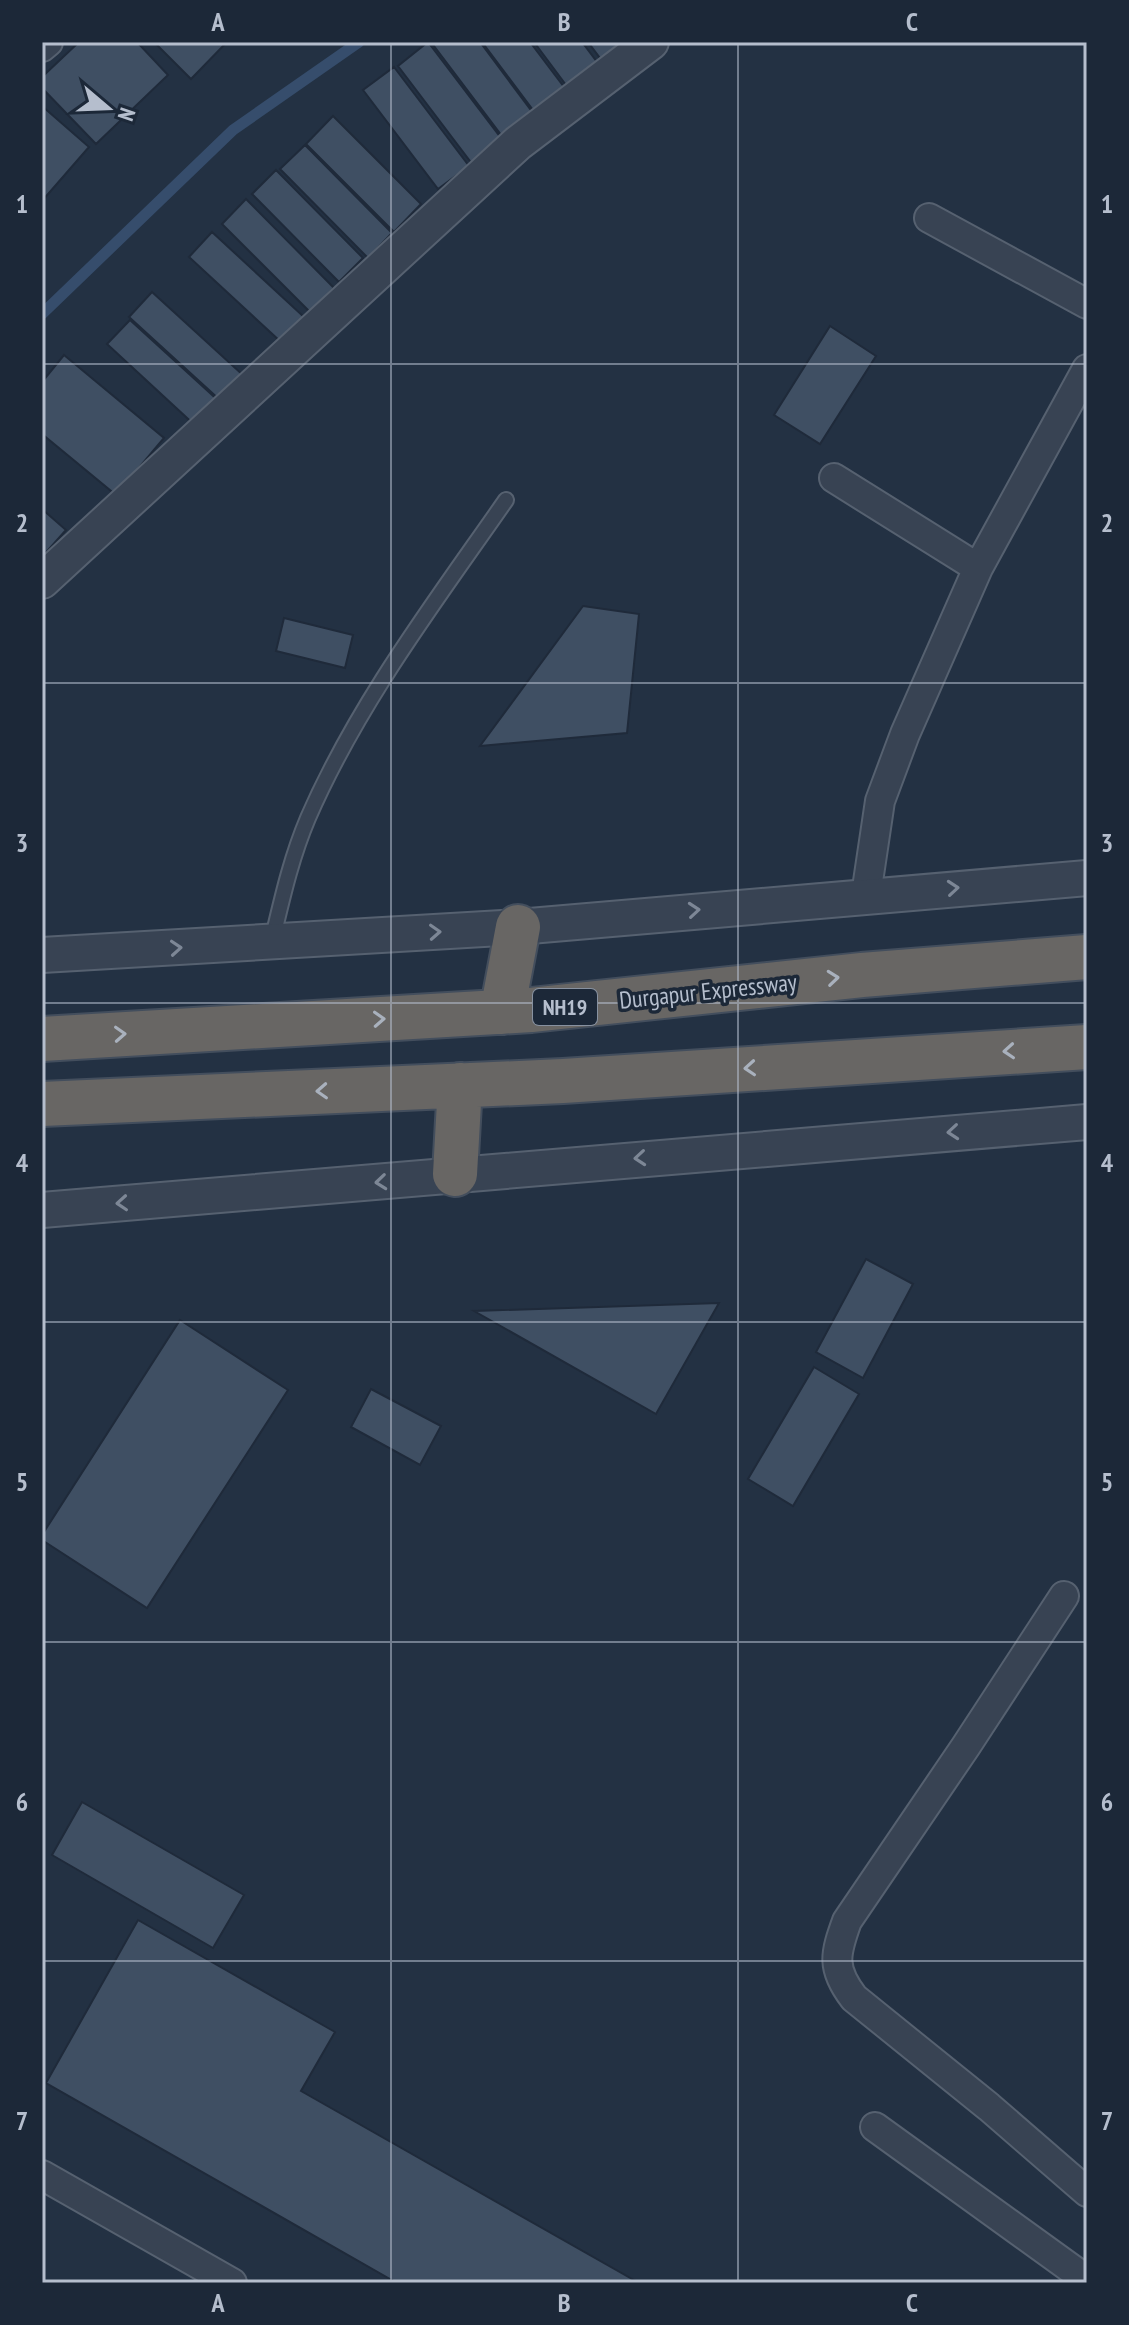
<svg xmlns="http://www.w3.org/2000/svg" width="1129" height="2325" viewBox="0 0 1129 2325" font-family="'PT Sans Narrow',sans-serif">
<rect width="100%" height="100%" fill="#233143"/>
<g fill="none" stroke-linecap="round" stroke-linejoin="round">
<path stroke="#364d6c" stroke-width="11" d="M42,314l191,-184 126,-88"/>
</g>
<path fill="#3f4f63" stroke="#1f2a3a" stroke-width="2" d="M79,42h58l31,33 -72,69 -54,-56v-11z
M154,42h73l-36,37z
M428,42l76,100 -31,23 -75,-99z
M431,42h49l56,75 -31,23z
M482,42h48l37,49 -31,23z
M534,42h48l18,24 -31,23z
M588,42h42l-27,20z
M394,67l75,99 -31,23 -75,-99z
M42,106l47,41 -47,54z
M333,116l88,88 -27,28 -88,-88z
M305,145l87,88 -24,25 -88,-89z
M276,170l87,88 -24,24 -87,-88z
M246,199l88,89 -24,24 -88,-88z
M212,232l92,85 -23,25 -92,-85z
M152,292l92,84 -23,25 -92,-84z
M130,320l92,84 -23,25 -92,-85z
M830,326l46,30 -56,88 -46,-29z
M64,355l100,83 -48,57 -74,-61v-52z
M42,509l24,21 -24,27z
M583,606l56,8 -12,119 -147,13z
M284,618l69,17 -8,33 -69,-17z
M866,1259l47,25 -50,94 -47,-26z
M719,1303l-63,111 -182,-103z
M180,1320l108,70 -141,218 -105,-68v-5z
M814,1367l45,27 -66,112 -45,-27z
M371,1389l70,37 -21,39 -69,-38z
M82,1802l162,93 -31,53 -161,-93z
M138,1920l197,112 -34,59 338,192h-242l-351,-200z"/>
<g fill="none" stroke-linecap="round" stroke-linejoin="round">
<defs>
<path id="service" d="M272,941c10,-42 19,-83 36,-123 50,-115 127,-216 198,-318"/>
<path id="minor" d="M42,47l6,-5
M929,218l158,86
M834,478l144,90
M866,895l14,-94 25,-67 73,-166 109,-199
M1064,1596l-98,150 -119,175c-12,33 -16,47 7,77l135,109 98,85
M875,2127l212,153
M42,2175l190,108"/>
<path id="tertiary" d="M42,581l476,-438 133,-101
M42,955l476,-28 569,-49
M42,1210c349,-27 697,-60 1045,-88"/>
<path id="trunk" d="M502,1012l16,-85
M42,1039l489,-29 331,-35 225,-18
M42,1104l521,-23 524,-34
M455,1174l5,-89"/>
</defs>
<use href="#service" stroke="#566170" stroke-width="18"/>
<use href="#minor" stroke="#566170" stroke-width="32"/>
<use href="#tertiary" stroke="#566170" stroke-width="38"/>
<use href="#trunk" stroke="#434e5d" stroke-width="48"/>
<use href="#service" stroke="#384353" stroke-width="14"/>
<use href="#minor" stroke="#384353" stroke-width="28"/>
<use href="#tertiary" stroke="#384353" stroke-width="34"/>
<use href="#trunk" stroke="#686664" stroke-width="44"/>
</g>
<defs><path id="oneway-chevron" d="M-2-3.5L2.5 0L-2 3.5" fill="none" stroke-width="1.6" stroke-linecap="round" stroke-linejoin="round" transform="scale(2)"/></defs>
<g stroke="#7d8796">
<use href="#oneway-chevron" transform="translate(953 888) rotate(-5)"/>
<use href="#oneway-chevron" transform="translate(694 910) rotate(-5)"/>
<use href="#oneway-chevron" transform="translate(435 932) rotate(-3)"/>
<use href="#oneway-chevron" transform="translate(176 948) rotate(-4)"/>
<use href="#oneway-chevron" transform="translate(953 1132) rotate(175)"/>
<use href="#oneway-chevron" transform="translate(640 1158) rotate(175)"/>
<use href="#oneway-chevron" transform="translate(381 1182) rotate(174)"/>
<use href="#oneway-chevron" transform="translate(122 1203) rotate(176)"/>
</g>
<g stroke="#a9b1bd">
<use href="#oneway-chevron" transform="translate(833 978) rotate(-6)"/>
<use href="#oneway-chevron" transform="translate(379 1019) rotate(-3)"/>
<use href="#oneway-chevron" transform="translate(120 1034) rotate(-3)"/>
<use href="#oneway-chevron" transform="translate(1009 1051) rotate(176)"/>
<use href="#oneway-chevron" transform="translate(750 1068) rotate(176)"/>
<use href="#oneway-chevron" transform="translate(322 1091) rotate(177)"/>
</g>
<path fill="none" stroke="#b5becd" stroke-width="2" stroke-opacity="0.55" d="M391,42v2241M738,42v2241M42,364h1045M42,683h1045M42,1003h1045M42,1322h1045M42,1642h1045M42,1961h1045"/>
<g text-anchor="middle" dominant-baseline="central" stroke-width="7" stroke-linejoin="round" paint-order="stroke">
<rect fill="#1c2838" stroke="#8791a0" stroke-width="2" x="533" y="989" width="64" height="36" rx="6"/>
<g font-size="22" font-weight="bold" fill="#b5becd">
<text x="565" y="1007">NH19</text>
</g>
<g font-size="24" fill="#b5becd" stroke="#1c2838">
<text transform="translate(708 991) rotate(-6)">Durgapur Expressway</text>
</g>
</g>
<rect width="1129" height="2325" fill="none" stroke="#1c2838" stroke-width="88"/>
<g transform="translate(108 108) rotate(109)" stroke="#1c2838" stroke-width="6" paint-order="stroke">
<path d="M0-6L14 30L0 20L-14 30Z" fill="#b5becd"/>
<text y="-12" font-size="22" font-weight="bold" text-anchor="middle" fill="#b5becd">N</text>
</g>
<rect x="44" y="44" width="1041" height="2237" fill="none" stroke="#b5becd" stroke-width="3"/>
<g font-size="26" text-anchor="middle" font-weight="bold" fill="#b5becd">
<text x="218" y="31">A</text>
<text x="564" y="31">B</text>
<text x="912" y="31">C</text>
<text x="22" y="213">1</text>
<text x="1107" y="213">1</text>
<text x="22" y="532">2</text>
<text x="1107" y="532">2</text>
<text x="22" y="852">3</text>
<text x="1107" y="852">3</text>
<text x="22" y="1172">4</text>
<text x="1107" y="1172">4</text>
<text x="22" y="1491">5</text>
<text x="1107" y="1491">5</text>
<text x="22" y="1811">6</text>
<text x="1107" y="1811">6</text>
<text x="22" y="2130">7</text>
<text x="1107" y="2130">7</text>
<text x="218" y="2312">A</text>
<text x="564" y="2312">B</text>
<text x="912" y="2312">C</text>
</g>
</svg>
